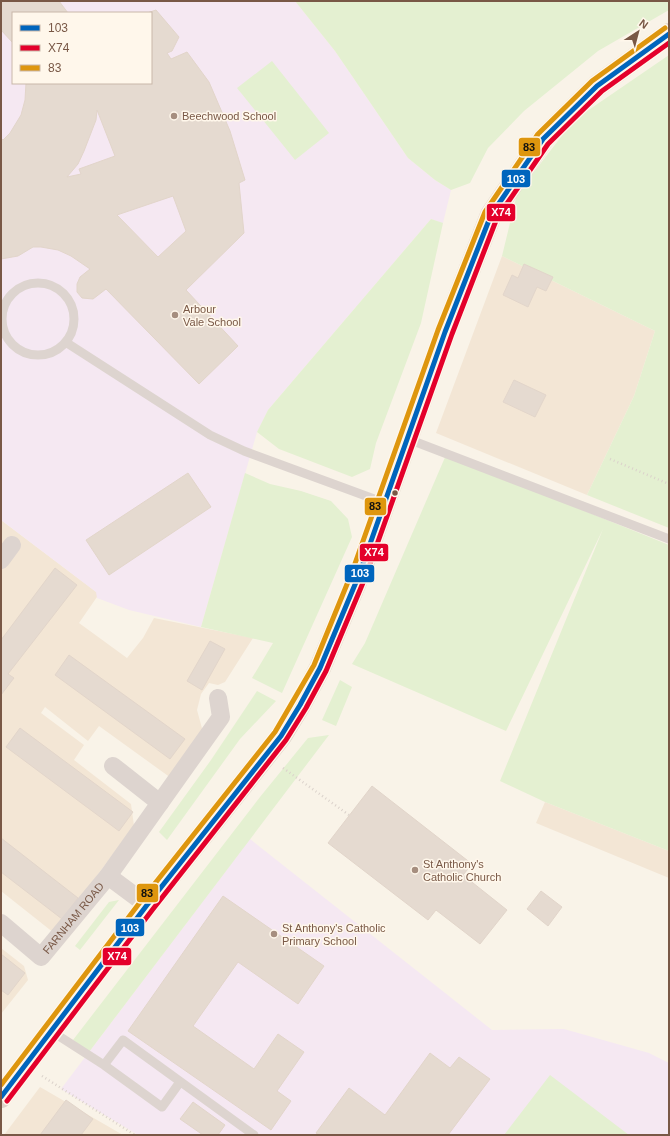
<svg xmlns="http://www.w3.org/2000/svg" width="670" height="1136" viewBox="0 0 670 1136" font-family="Helvetica,sans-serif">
<rect width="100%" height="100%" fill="#f9f3e8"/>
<path fill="#f3e6d5" d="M502,256l153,75 -21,65 -47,99 -151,-62z
M1,520l98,74 -20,29 48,35 16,-20 11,-20 99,20 -28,44 -7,3 -9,-2 -8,11 -4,16 6,22 -32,46 -72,-52 -11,15 -43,-34 -4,6 43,32 -10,15 57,44 3,22 -80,107 -53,-42z
M545,802l124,49v27l-133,-55z
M1,948l23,18 4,14 -27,34z
M40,1087l83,48h-119z"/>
<path fill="#f5e8f2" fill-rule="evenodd" d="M1,1h294l40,50 73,107 27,22 16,10 -8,33 -12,-4 -163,191 -11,22 -56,195 -72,-17 -32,-12 -1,-6 -95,-72zM13,13h138v70h-138z
M250,839l242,191 72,-1 85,24 20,10v72h-531l-77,-46z"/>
<path fill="#e4f0d1" d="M295,1h374v9l-71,41 -74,60 -36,37 -18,35 -19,7 -16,-10 -27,-22 -73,-107z
M669,55v473l-82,-33 47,-99 21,-65 -153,-75 15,-62 57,-74z
M272,61l57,72 -34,27 -58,-72z
M431,219l12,4 -22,100 -45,120 -6,26 -18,8 -73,-28 -22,-17 11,-22z
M446,455l223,90v306l-124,-49 -45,-21 103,-252 -97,202 -154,-67 13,-21z
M245,473l25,11 31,7 30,10 17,18 4,18 -70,156 -30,-15 21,-35 -72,-16z
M340,680l12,7 -16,39 -14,-6z
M257,691l19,10 -36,38 -73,101 -8,-8 52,-72z
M329,735l-240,317 -16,-12 187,-243 48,-59z
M119,900l-39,50 -5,-4 34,-44z
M550,1075l79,60h-125z"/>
<path fill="#e5dad0" stroke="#e2d5ca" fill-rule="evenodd" d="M1,1h58l9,12h-55v30l-12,-13z
M156,10l23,27 -7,14 -5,2 4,6 16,-7 22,30 21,49 15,49 -6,3 5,50 -58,57 52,56 -39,38 -93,-95 -13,10 -11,-1 -5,-6v-8l3,-7 10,-8 -19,-13 -13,-6 -17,-3h-8l-15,9 -17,3v-121l2,2 7,-7 11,-18 4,-15 1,-17h125v-70h-4zM97,110l18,46 -36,13 2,5 -14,3 11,-13 6,-13 12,-31zM173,196l13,35 -28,26 -41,-42z
M524,264l29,13 -7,14 -9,-4 -9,20 -25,-12 9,-20 6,3z
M514,380l32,15 -11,22 -32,-15z
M188,473l23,34 -102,68 -23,-35z
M55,568l22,17 -69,89 6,4 -13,17v-55z
M210,641l15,8 -23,41 -15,-9z
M69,655l116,84 -15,20 -115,-84z
M20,728l113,84 -14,19 -113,-84z
M372,786l100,78 -9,11 44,35 -27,34 -44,-34 -8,10 -100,-77z
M1,838l77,60 -16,21 -61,-47z
M541,891l21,16 -14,19 -21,-17z
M223,896l101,70 -26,38 -60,-42 -45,64 61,43 24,-35 26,18 -27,39 14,10 -20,29 -143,-99z
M1,954l24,19 -17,22 -7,-5z
M430,1053l20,15 9,-11 31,22 -42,56h-129l-3,-2 33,-45 36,27z
M66,1100l27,19 -12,16h-41z
M193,1102l32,23 -7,10h-15l-23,-16z"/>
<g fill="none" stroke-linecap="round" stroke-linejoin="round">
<path stroke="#dbd2cb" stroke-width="2.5" stroke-dasharray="1 3" stroke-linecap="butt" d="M610,459l59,25
M283,768l66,47
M42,1076l93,59"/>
<path stroke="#ddd4cf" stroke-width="9" d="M2 319a36 36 0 1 1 72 0a36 36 0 1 1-72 0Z
M67,343l143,92 34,16 141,52
M408,439l261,100
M51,1031l53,34 58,42 18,-25
M104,1065l19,-25 131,95"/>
<g stroke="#ddd4cf" stroke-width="18">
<path d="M1,560l11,-15"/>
<path d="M113,766l47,37"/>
<path d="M108,876l39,29"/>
<path id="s1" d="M1,923l40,34 67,-81 113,-159 -3,-19"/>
</g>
<path stroke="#ded3c9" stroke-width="22" d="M1,1097l146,-192 134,-169 19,-31 20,-37 39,-93 86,-243 46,-117 52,-76 54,-53 72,-52"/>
<defs>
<path id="bus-1" d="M1,1097l146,-192 134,-169 19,-31 20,-37 39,-93 86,-243 46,-117 52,-76 54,-53 72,-52"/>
<path id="bus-2" d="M7,1101l146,-192 133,-169 20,-32 20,-37 39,-93 87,-244 45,-116 51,-74 54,-53 67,-48"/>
<path id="bus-3" d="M1,1085l140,-184 134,-169 39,-67 38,-93 86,-242 47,-118 53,-78 54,-53 73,-53"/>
</defs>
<use href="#bus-1" stroke="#fff7eb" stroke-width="8"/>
<use href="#bus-2" stroke="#fff7eb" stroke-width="8"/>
<use href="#bus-3" stroke="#fff7eb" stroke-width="8"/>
<use href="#bus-1" stroke="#0065bd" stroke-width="5"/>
<use href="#bus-2" stroke="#e4002b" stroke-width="5"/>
<use href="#bus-3" stroke="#de960e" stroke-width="5"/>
</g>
<g fill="#a68e7f" stroke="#fff7eb" stroke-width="1.5">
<circle cx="174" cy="116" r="4"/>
<circle cx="175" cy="315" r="4"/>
<circle cx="415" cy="870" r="4"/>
<circle cx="274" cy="934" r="4"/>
</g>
<circle fill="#795846" stroke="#fff7eb" stroke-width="1.5" cx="395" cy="493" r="3.5"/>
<g text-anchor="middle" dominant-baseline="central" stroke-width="3" stroke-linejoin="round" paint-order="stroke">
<g font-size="11" fill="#795846" stroke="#fff7eb" text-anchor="start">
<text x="182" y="116">Beechwood School</text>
<text x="183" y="309">Arbour<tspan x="183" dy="13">Vale School</tspan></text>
<text x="423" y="864">St Anthony's<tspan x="423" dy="13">Catholic Church</tspan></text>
<text x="282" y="928">St Anthony's Catholic<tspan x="282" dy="13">Primary School</tspan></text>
</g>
<g font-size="11" fill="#795846" stroke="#fff7eb">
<text stroke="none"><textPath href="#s1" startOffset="103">FARNHAM ROAD</textPath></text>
</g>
</g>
<g stroke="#fff7eb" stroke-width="1.5">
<rect x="518" y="137" width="23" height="20" rx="4" fill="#de960e"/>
<rect x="501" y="169" width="30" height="19" rx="4" fill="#0065bd"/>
<rect x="486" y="203" width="30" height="19" rx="4" fill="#e4002b"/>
<rect x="364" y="497" width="23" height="19" rx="4" fill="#de960e"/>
<rect x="359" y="543" width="30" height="19" rx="4" fill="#e4002b"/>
<rect x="344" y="564" width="31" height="19" rx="4" fill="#0065bd"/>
<rect x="136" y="883" width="23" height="20" rx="4" fill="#de960e"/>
<rect x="115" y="918" width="30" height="19" rx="4" fill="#0065bd"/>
<rect x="102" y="947" width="30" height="19" rx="4" fill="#e4002b"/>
</g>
<g font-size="11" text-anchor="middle" font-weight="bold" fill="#fff">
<text x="516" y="183">103</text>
<text x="501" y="216">X74</text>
<text x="374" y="556">X74</text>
<text x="360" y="577">103</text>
<text x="130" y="932">103</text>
<text x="117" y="960">X74</text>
</g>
<g font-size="11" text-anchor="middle" font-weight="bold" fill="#111">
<text x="529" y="151">83</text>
<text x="375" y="510">83</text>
<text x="147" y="897">83</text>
</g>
<rect width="670" height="1136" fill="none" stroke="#795846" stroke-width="4"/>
<rect x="12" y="12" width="140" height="72" fill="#fff7eb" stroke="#c9b7a9"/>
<rect x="20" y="25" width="20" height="6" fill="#0065bd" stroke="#c9b7a9"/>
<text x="48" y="32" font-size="12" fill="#795846">103</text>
<rect x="20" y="45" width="20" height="6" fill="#e4002b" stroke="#c9b7a9"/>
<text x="48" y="52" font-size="12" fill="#795846">X74</text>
<rect x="20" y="65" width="20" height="6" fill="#de960e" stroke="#c9b7a9"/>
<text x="48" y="72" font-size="12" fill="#795846">83</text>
<g transform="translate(638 32) rotate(36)" stroke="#fff7eb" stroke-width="3" paint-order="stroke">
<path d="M0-3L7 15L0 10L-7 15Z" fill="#795846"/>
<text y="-6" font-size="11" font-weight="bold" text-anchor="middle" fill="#795846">N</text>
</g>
</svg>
